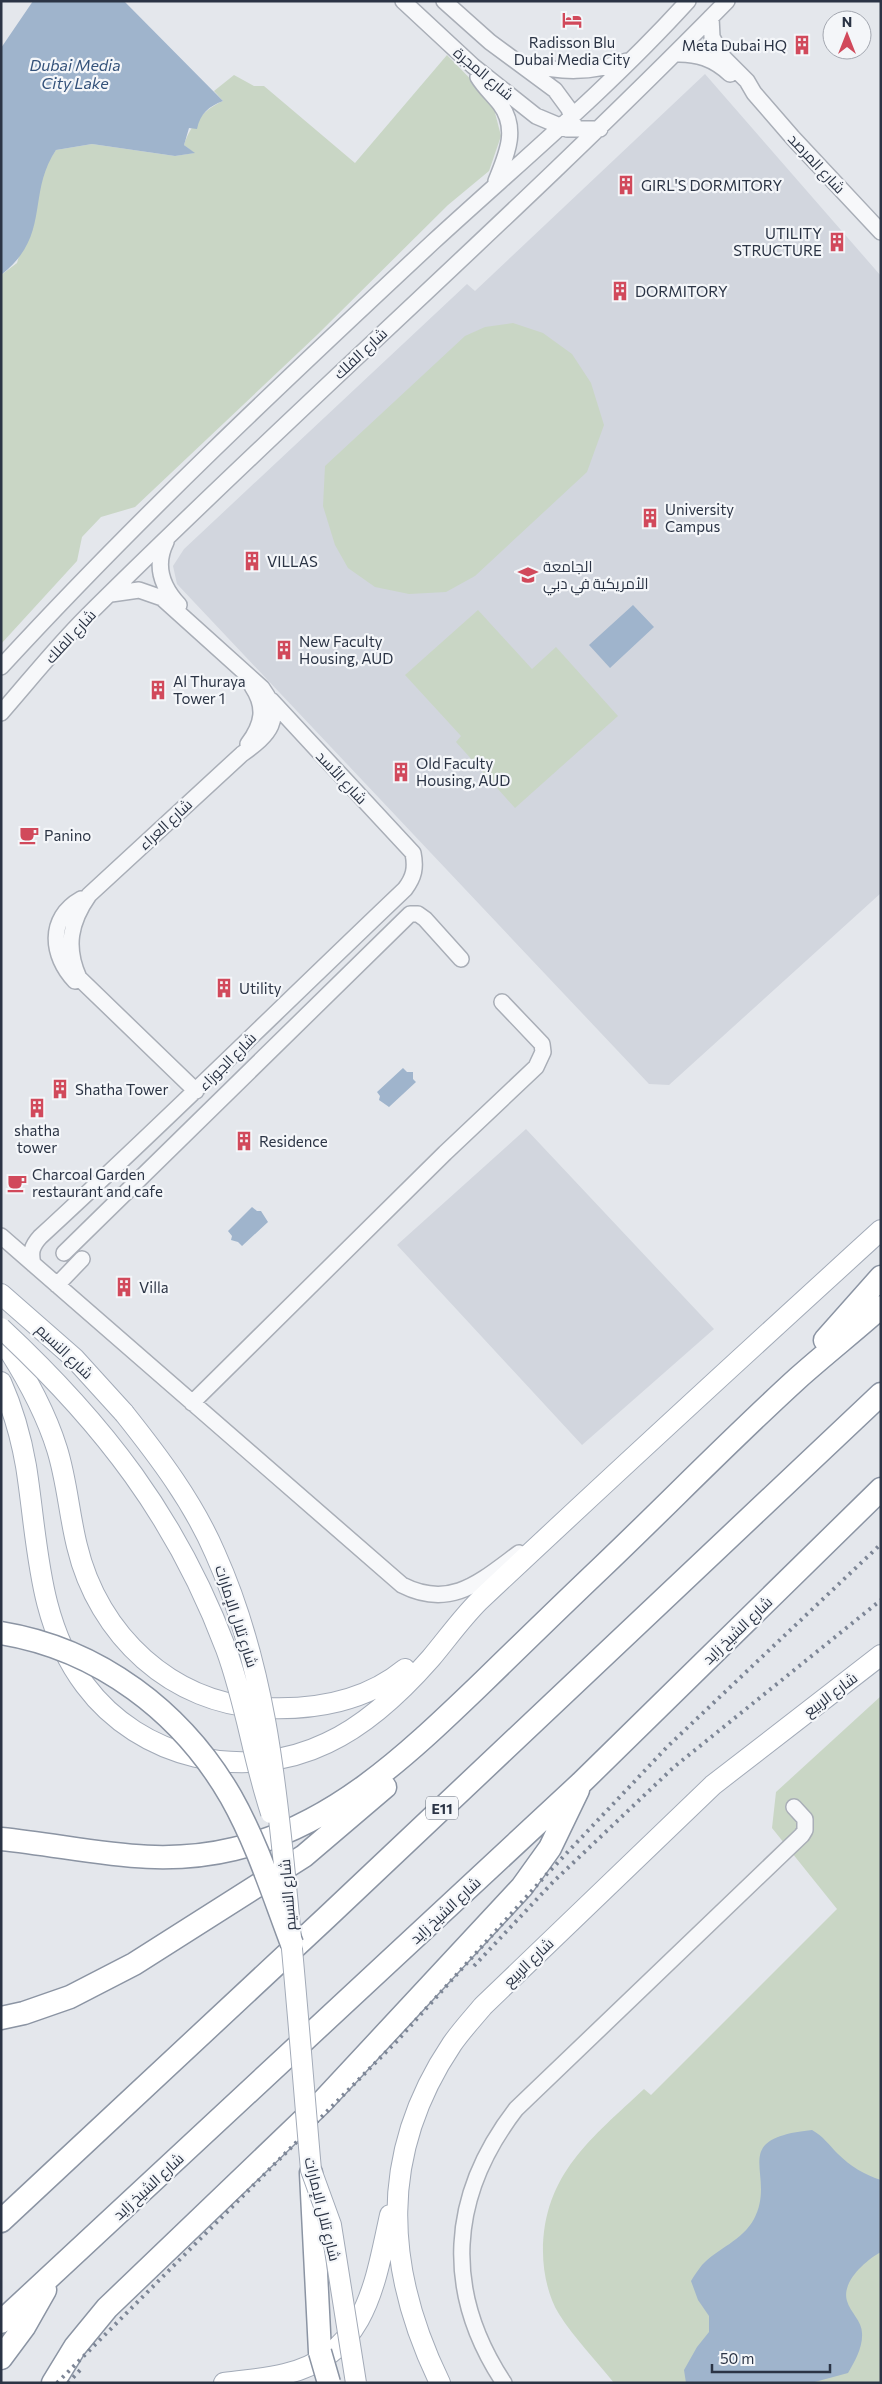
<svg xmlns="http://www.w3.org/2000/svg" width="882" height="2384" viewBox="0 0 882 2384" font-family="Commissioner,Cairo,sans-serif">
<rect width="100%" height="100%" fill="#e4e7ec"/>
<path fill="#d2d6de" d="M705,74l176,202v617l-212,192 -20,-1 -472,-500 -4,-18 11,-17 283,-265 8,7z
M526,1129l188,200 -132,116 -185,-200z"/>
<path fill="#c9d6c5" d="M447,55l45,46 9,35 -12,35 -41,34 -131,130 -182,172 -34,10 -19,20 -5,24 -76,83v-369l16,-12 29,-98 10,-15 36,-6 83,12 19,-3 -10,-8c6,-19 20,-36 39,-44l-9,-10 20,-16 20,11h10l91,77z
M513,323l30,10 29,21 19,29 13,42 -17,47 -112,104 -29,16 -37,2 -34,-7 -27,-19 -13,-23 -12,-39 2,-40 140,-130 20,-9z
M478,610l54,59 24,-22 62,69 -103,92 -59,-66 5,-6 -56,-61z
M881,1696v687h-267c-18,-23 -40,-45 -55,-69 -11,-17 -16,-43 -16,-62 0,-78 49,-114 101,-163l7,6 186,-186 -65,-81 4,-36z"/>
<path fill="#9fb4cc" d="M33,1h91l99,100c-14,5 -23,13 -26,28l-8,-1 -5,17 11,8 -20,3 -83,-12 -36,6c-30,45 -4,85 -55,125v-227z
M633,605l21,22 -44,41 -21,-23z
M403,1068l4,4h6v7l3,3 -27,25 -10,-7 1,-4 -3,-4z
M252,1207l5,4h4l7,11 -26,24 -4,-4 -7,-2 1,-4 -4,-5z
M812,2130c11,6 17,15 26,24 12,12 27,21 43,26v72c-15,8 -40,30 -34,49 3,11 15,20 15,32 1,14 -7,28 -14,40l-37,10h-125l-2,-13 13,-23 12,-15v-16l-11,-16 -7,-19c3,-5 7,-11 11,-16 16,-17 40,-24 52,-46 24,-46 -29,-80 58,-89z"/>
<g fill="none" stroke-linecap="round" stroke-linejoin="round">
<defs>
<path id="minor" d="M403,1l70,65 63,50 31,13h33
M444,1l46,41 65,48 14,19 5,16
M711,17l1,20 10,19 25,25 7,12 39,45 88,94
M675,54c22,-1 39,5 55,20
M525,64c39,9 64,9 102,-3
M478,77c6,10 15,18 22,27 19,25 6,52 -4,77
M166,542c-12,24 -4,45 13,63
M111,594l28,-4 23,8 100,90c23,31 7,47 -20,66l-153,141c-19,27 -24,52 -10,83l117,113
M1,667c137,-149 284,-287 432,-425 86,-79 176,-154 255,-241
M1,713c28,-32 55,-66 85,-96 210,-209 433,-404 641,-616
M248,744c15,-20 18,-37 4,-58
M75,981c-24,-25 -28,-63 6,-82
M1,1236l401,349c49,25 79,-4 117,-32
M64,1253l346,-339h8l7,5 36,40
M33,1264c-3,-12 -1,-18 7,-27 124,-114 243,-232 365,-348 9,-12 11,-21 8,-36l-142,-153
M57,1285l25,-26
M192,1403l253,-250 91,-86 7,-15 -1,-8 -40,-42
M504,2383c-61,-92 -55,-187 12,-274l286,-274 3,-5v-11l-11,-12"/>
<path id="major" d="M1,1294l73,64 50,55
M1,1338c23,35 44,72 56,111 10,32 12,65 20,97 21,89 95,159 189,162 48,2 100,-7 139,-39
M1,1382c12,27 20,55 25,84 12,75 11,156 59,219 55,74 159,98 242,58 39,-18 76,-53 104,-85 16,-19 30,-39 48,-57 133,-125 267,-248 402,-371
M224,2383c20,-3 41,-4 61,-9 81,-19 90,-90 105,-159
M440,2383c-56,-115 -62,-229 12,-339 9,-13 21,-26 31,-38l230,-221 168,-130"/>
<path id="highway" d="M825,1340l56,-63
M1,1839c81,8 151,30 233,10 101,-23 177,-98 250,-168 39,-38 78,-76 118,-114 65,-62 129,-128 196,-189 27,-24 56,-47 83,-71
M1,2018l23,-5 46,-16 64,-33 170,-108 81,-69
M311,2173l9,179
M1,2221l326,-304 554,-523
M1,2322l580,-539 300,-294
M1,2358l23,-31 21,-37
M53,2383l22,-36 32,-39 215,-206 200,-215 28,-39 28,-58"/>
</defs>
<use href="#minor" stroke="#a9aeb7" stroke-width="18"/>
<use href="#major" stroke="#a3abb8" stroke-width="22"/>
<use href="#highway" stroke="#8b94a3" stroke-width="25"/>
<use href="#minor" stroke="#f7f8fa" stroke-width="15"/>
<use href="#major" stroke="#fff" stroke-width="20"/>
<use href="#highway" stroke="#fff" stroke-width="22"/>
<path stroke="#7d8696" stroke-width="4" stroke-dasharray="2.5 5" stroke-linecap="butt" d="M474,1966l79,-84 121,-115 207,-167
M57,2383l340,-342 149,-166 121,-128 214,-203
M68,2383l15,-16"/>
<defs>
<path id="major-bridge" d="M1,1328c102,95 176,190 225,321 20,54 27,110 45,164
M124,1413c35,44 69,89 91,140 49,109 61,226 72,343 9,91 16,183 24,274l20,55 25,158"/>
<path id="highway-bridge" d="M1,1633c98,16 181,79 230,164 26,46 42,97 61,147
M320,2352l9,31"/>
</defs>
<use href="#major-bridge" stroke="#a3abb8" stroke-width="22" stroke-linecap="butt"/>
<use href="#highway-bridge" stroke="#8b94a3" stroke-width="25" stroke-linecap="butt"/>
<use href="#major-bridge" stroke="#fff" stroke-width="20"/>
<use href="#highway-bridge" stroke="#fff" stroke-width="22"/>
</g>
<defs>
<symbol id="hotel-bare" viewBox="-9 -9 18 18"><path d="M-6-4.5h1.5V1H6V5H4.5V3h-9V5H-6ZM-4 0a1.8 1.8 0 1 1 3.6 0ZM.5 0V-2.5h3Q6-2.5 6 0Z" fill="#d1495b" stroke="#f4f6f9" stroke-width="2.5" paint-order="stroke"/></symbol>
<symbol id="building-bare" viewBox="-9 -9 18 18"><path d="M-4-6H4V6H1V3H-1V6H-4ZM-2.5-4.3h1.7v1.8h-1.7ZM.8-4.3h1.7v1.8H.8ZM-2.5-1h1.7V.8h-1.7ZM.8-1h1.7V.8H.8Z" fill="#d1495b" stroke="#f4f6f9" stroke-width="2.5" paint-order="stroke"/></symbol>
<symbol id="university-bare" viewBox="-9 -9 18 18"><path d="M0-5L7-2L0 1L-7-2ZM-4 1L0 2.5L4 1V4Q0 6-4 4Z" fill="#d1495b" stroke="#f4f6f9" stroke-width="2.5" paint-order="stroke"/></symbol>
<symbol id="cafe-bare" viewBox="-9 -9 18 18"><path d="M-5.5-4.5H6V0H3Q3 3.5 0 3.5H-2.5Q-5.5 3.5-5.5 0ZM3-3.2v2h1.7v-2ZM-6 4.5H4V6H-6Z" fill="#d1495b" stroke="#f4f6f9" stroke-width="2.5" paint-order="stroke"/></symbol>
</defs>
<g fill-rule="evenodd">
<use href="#hotel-bare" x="558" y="6" width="28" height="28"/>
<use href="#building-bare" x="788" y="31" width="28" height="28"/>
<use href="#building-bare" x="612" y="171" width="28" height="28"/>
<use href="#building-bare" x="823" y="228" width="28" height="28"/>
<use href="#building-bare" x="606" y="277" width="28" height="28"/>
<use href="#building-bare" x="636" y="504" width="28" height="28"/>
<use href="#building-bare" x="238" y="547" width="28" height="28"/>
<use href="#university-bare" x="514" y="561" width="28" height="28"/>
<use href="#building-bare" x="270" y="636" width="28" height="28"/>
<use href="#building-bare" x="144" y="676" width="28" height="28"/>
<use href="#building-bare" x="387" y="758" width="28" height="28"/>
<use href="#cafe-bare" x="15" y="821" width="28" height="28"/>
<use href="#building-bare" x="210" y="974" width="28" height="28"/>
<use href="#building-bare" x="46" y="1075" width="28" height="28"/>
<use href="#building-bare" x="23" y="1094" width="28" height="28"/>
<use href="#building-bare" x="230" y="1127" width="28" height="28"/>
<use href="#cafe-bare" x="3" y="1169" width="28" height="28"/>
<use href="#building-bare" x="110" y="1273" width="28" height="28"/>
</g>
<g text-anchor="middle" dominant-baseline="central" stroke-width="4.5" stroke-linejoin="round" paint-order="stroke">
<rect fill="#f4f6f9" stroke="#676e7b" stroke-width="1" x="426" y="1796.5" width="32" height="23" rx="4"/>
<g font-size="14" font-weight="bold" fill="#2b3445">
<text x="442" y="1808">E11</text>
</g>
<g font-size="15" fill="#2b3445" stroke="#f4f6f9" text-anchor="start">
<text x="572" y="42" text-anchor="middle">Radisson Blu<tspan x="572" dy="17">Dubai Media City</tspan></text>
<text x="787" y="45" text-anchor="end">Meta Dubai HQ</text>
<text x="641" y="185">GIRL'S DORMITORY</text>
<text x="822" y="233" text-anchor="end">UTILITY<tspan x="822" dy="17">STRUCTURE</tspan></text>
<text x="635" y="291">DORMITORY</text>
<text x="665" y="509">University<tspan x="665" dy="17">Campus</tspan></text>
<text x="267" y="561">VILLAS</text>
<text x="543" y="566">الجامعة<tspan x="543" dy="17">الأمريكية في دبي</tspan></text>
<text x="299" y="641">New Faculty<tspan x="299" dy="17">Housing, AUD</tspan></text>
<text x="173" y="681">Al Thuraya<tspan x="173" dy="17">Tower 1</tspan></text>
<text x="416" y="763">Old Faculty<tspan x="416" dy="17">Housing, AUD</tspan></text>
<text x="44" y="835">Panino</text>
<text x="239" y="988">Utility</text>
<text x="75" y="1089">Shatha Tower</text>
<text x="37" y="1130" text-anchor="middle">shatha<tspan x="37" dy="17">tower</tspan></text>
<text x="259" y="1141">Residence</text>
<text x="32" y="1174">Charcoal Garden<tspan x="32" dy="17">restaurant and cafe</tspan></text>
<text x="139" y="1287">Villa</text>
</g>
<g font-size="15" fill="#2b3445" stroke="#f4f6f9">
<text transform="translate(484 73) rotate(40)">شارع المجرة</text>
<text transform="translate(817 163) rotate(47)">شارع المرصد</text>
<text transform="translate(360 353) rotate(-43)">شارع الفلك</text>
<text transform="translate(70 636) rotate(-47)">شارع الفلك</text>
<text transform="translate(342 777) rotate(47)">شارع الأسد</text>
<text transform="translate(165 824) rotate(-43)">شارع العراء</text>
<text transform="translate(227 1061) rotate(-45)">شارع الجوزاء</text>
<text transform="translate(65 1351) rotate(44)">شارع النسيم</text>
<text transform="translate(237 1616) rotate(72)">شارع تلال الإمارات</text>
<text transform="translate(737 1630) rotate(-44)">شارع الشيخ زايد</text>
<text transform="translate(830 1694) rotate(-37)">شارع الربيع</text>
<text transform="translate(287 1895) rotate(-95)">شارع النسيم</text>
<text transform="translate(445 1910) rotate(-43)">شارع الشيخ زايد</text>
<text transform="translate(528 1962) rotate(-44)">شارع الربيع</text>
<text transform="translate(148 2186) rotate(-43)">شارع الشيخ زايد</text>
<text transform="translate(323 2209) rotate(76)">شارع تلال الإمارات</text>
</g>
<g font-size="16" font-style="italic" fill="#34527a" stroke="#f4f6f9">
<text x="75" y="64">Dubai Media<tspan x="75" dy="18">City Lake</tspan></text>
</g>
</g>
<rect width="882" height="2384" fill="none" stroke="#2b3445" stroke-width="5"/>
<g transform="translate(847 35)"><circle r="24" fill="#f4f6f9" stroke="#a4a8b1"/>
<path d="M0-4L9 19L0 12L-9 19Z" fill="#d1495b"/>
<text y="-8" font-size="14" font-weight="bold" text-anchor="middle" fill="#2b3445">N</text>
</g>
<path d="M712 2364v8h118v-8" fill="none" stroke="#2b3445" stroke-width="2.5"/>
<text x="720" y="2364" font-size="15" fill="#2b3445" stroke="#f4f6f9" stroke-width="4" paint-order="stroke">50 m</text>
</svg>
